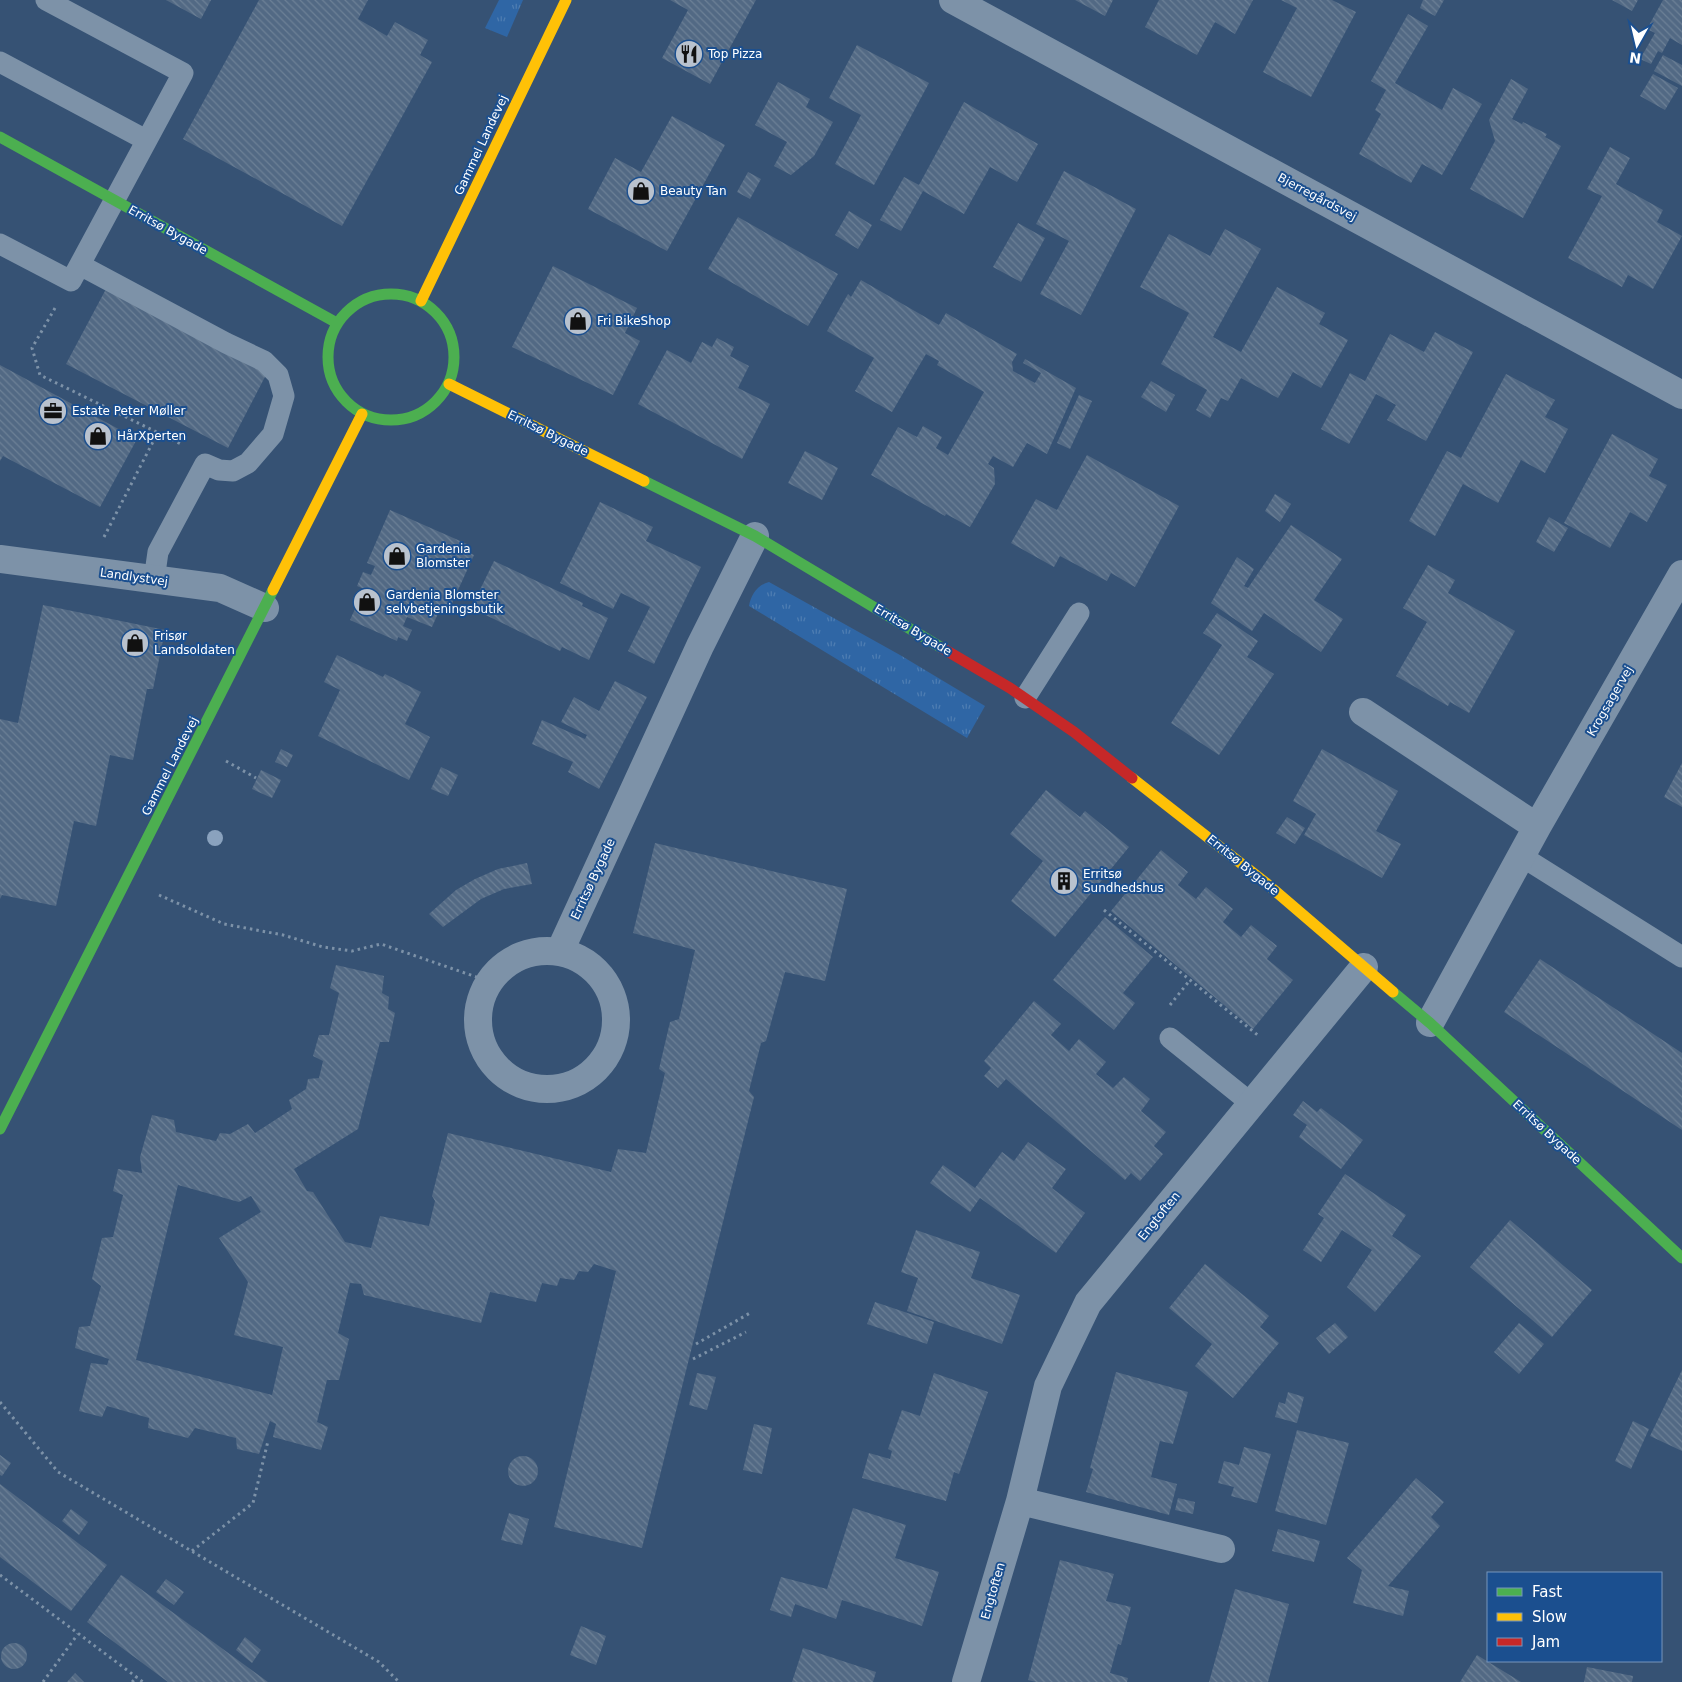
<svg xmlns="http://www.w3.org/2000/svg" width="1682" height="1682" viewBox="0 0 1682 1682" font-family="'DejaVu Sans',sans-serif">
<defs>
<pattern id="grass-tufts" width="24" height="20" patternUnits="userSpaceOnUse" patternTransform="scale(1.25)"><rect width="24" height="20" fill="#2f66a5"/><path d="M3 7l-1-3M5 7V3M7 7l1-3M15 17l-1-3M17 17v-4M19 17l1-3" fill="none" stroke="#4e7db2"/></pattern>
<pattern id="building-back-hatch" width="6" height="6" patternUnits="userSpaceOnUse" patternTransform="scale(1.25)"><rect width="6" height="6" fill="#526984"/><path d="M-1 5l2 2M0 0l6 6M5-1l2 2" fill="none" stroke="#6c8096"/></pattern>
</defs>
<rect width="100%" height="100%" fill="#365274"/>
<path fill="url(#grass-tufts)" d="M499,0h24l-16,37 -22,-9z
M769,582l131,73 85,51 -18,32 -218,-132c2,-11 8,-21 20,-24z"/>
<path fill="url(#building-back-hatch)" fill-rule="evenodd" d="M166,0h45l-10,19z
M259,0h109l-10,19 29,17 8,-14 33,18 -8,15 12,7 -90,164 -159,-87z
M670,0h86l-46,84 -48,-26 26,-48z
M1075,0h38l-8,16z
M1159,0h94l-18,34 -20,-12 -18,33 -52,-28z
M1281,0h51l24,12 -45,85 -48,-25 34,-64z
M1423,0h21l-9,16 -15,-8z
M1612,0h26l-6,11z
M1663,0h19v45l-12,-7 -8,15 -4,-2 -7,13 -11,-5 15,-26 -8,-4z
M1408,14l20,12 -33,57 47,27 11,-22 29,16 -40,71 -20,-11 -11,19 -52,-29 22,-40 -6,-4 11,-20 -15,-9z
M857,45l72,38 -55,102 -39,-21 26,-49 -32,-17z
M1663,55l19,10v21l-28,-15z
M1653,74l25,14 -13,22 -25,-14z
M1511,79l17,10 -16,30 10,5 1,-2 24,12 -2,3 16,9 -38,72 -53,-29 25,-48 -6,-21z
M778,82l32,17 -4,8 27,15 -19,34 -23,19 -17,-9 13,-24 -32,-17z
M964,102l74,42 -21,38 -27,-15 -26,47 -41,-23 -22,40 -21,-11 24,-43 15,8z
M672,116l53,29 -58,106 -79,-42 27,-51 26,14z
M1610,147l20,11 -14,26 47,26 -6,12 25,14 -29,53 -25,-14 -6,12 -54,-29 34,-62 -15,-7z
M1064,171l72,38 -55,106 -41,-21 29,-53 -33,-17z
M748,172l13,7 -11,20 -13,-7z
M849,211l23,14 -14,24 -23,-14z
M738,217l100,57 -30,52 -100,-57z
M1018,223l27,15 -24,44 -28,-15z
M1225,229l36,20 -48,88 28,15 36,-65 48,26 -6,11 29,16 -27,48 -28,-16 -15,26 -37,-20 -13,23 -7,-3 -11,20 -14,-8 11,-20 -46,-26 28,-51 -49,-26 29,-53 41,22z
M553,266l84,42 -12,25 15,8 -27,54 -101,-48z
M861,280l78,45 7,-12 71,41 -5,8 1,9 22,12 6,-10 -18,-10 2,-4 51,29 -29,66 -20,-11 -14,24 -20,-11 -5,8 6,4 1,16 -25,43 -24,-13 -1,2 -74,-41 27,-48 19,10 6,-11 19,11 -6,11 12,7 36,-63 -47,-27 2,-4 -13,-7 -34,58 -37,-21 19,-33 -47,-27 21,-37 3,3z
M106,289l161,84 -39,75 -162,-84z
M1435,332l38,20 -47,89 -39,-21 9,-15 -20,-11 -27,50 -28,-15 29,-56 15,8 25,-47 34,18z
M717,338l17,9 -4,9 19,10 -11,22 32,16 -28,55 -104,-55 29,-54 24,13 11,-21 10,5z
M0,365l137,74 -37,68 -97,-51 -3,5z
M1506,374l49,26 -10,17 23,12 -23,44 -24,-13 -23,43 -35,-19 -28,52 -26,-15 38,-70 14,7z
M1151,381l24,14 -9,17 -25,-15z
M1079,395l13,6 -22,48 -13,-6z
M1612,434l46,25 -9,17 18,9 -20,37 -17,-10 -20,36 -46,-25z
M805,451l33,17 -16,32 -34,-17z
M1087,455l92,51 -44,81 -24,-14 -4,8 -47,-25 -6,11 -43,-24 25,-44 21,11z
M1275,494l16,10 -11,18 -15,-11z
M600,502l53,25 -7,14 55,26 -47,97 -26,-13 22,-44 -29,-14 -8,16 -53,-26z
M390,510l77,34 -3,6 10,5 -26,57 -8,-3 -8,18 -25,-10 -4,9 9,4 -5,11 -9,-4 -1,4 -47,-21 14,-31 -7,-3 6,-14 8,3 4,-9 -8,-3z
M1549,517l19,11 -14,24 -18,-10z
M1291,525l51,34 -28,41 29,19 -22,33 -57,-39 -12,18 -41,-28 26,-46 17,12 -10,17 4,2z
M494,561l89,42 -1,3 26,12 -19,42 -27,-13 -2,4 -89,-43z
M1428,565l27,15 -7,13 67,38 -46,82 -19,-11 -2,4 -52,-30 31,-54 -24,-14z
M43,605l122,25 -12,59h-6l-14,71 -23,-5 -14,71 -22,-5 -18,85 -54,-11 -2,4v-180l18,4z
M1217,613l41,28 -11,16 27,17 -55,81 -48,-32 51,-78 -19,-12z
M337,655l46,22 2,-3 36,18 -16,32 25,13 -21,43 -91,-44 22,-46 -16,-8z
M615,681l32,16 -48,92 -31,-17 5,-10 -41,-18 10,-24 43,19 2,-4 -26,-13 13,-25 25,14z
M281,749l12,6 -6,12 -12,-5z
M1322,749l76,42 -22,40 25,13 -19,34 -78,-43 12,-21 -23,-13z
M1682,763v44l-18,-10z
M441,767l17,8 -10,21 -17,-7z
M261,770l20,10 -9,18 -20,-9z
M1046,790l34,27 5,-6 44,36 -74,90 -44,-36 32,-40 -33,-27z
M1287,817l18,11 -10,16 -19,-11z
M655,843l192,46 -22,92 -40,-9 -19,69 -5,2 -12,48 5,6 -112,451 -88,-21 62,-256 -22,-7 -6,8 -9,-1 -5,9 -14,-2 -3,8 -15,-3 -6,19 -46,-10 -9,31 -117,-28 -3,-11 -11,-1 -12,50 11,6 -10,41h-12l-10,42 11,5 -7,23 -48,-13 3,-13 -6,-3 -11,33 -22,-5 -1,-11 -41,-10 -7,10 -40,-10 1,-10 -42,-12 -5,11 -23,-6 12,-48 16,2 2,-6 -34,-11 4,-21 11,-1 11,-40 -9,-7 10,-41 11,-1 10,-42 -10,-4 5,-22 24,4 -2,-16 12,-42 22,5 2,12 40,9 4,-8 10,1 18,-10 7,9 37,-24 -3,-9 17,-11 2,-10 11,-1 4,-17 -10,-5 6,-21h10l10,-42 -9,-5 6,-23 48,11 -2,17 7,4 -1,12 7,4 -6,29h-9l-22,87 -64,40 13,22 6,1 32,50 26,6 9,-32 49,10 6,-25 -3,-5 16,-63 163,39 7,-23 28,4 19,-80 -6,-4 11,-47 9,-3 16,-69 -62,-17zM178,1185l61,17 12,-6 10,16 -42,26 29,44 -14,53 49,12 -11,48 -136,-35z
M1161,850l27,22 -10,13 18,14 10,-12 27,22 -10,13 18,15 10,-12 26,21 -10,13 26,21 -40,49 -142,-118z
M527,863l5,21 -28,5 -23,10 -38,28 -14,-13 27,-24 19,-11 23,-10z
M1105,917l48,40 -30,36 12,10 -21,27 -61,-50z
M1540,959l142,94v77l-178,-118z
M1034,1001l27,23 -10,11 18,16 10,-12 27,23 -10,12 17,14 11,-11 26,22 -9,12 25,21 -12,14 9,8 -23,27 -9,-8 -6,7 -119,-101 -8,9 -14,-12 7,-8 -7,-7z
M1303,1101l14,11 4,-4 42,32 -22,29 -42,-32 8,-12 -14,-10z
M1028,1142l38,27 -14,19 33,25 -29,40 -76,-55 -10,14 -40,-29 13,-18 32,23 27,-36 12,9z
M1345,1174l61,41 -14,21 29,20 -46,56 -28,-25 25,-37 -30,-20 -21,32 -18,-12 21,-32 -6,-4z
M1510,1220l82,70 -40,47 -82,-70z
M916,1230l64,22 -9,26 49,17 -18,49 -95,-33 11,-33 -17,-6z
M1205,1264l64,52 -9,11 19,16 -46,55 -38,-32 17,-22 -43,-36z
M875,1302l59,20 -7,22 -60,-20z
M1335,1323l13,14 -19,17 -13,-16z
M1519,1323l25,21 -25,30 -25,-22z
M1682,1370v81l-32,-15z
M1116,1372l72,20 -15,52 -13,-3 -9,36 26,7 -8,31 -83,-23 7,-23 -3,-1z
M697,1373l19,4 -9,33 -18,-5z
M934,1373l54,19 -29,82 -5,-2 -8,29 -84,-23 7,-25 21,6 2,-8 -4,-2 14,-39 18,6z
M1288,1392l16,5 -7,26 -22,-6 4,-15 6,2z
M1633,1421l16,8 -18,40 -16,-8z
M754,1424l18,4 -10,46 -19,-4z
M1297,1430l52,13 -23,82 -51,-14z
M1244,1447l27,7 -14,49 -26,-7 3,-9 -16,-4 6,-22 15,4z
M0,1455l11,8 -9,13 -2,-1z
M508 1471a15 15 0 1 1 30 0a15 15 0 1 1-30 0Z
M1416,1478l28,24 -13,15 9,9 -52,60 21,5 -6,25 -50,-13 9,-33 -15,-12z
M0,1484l107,81 -36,46 -71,-54z
M1178,1498l17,4 -2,12 -18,-4z
M853,1508l53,17 -11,33 44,14 -17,54 -80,-26 -6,19 -41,-15 -4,13 -21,-7 11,-33 46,12z
M71,1509l17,13 -9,13 -17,-14z
M509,1513l20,6 -7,26 -21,-5z
M1278,1529l42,12 -6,21 -42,-11z
M1060,1560l54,14 -8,27 25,6 -10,38 -3,-1 -8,29 18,5 -1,4h-91l-8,-2z
M121,1575l2,1 145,106h-100l-81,-60z
M166,1579l18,13 -10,13 -18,-13z
M1235,1589l54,15 -21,78h-59z
M581,1626l25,10 -10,29 -26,-10z
M245,1637l16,13 -9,13 -16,-13z
M1 1656a13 13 0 1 1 26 0a13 13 0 1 1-26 0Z
M803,1648l73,24 -3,10h-81z
M1477,1655l44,27h-61z
M1587,1667l46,9 -1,6h-48z
M75,1673l9,9h-17z"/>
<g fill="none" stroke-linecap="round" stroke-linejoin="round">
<path stroke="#7d92a8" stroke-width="3" stroke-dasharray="2.5 4" stroke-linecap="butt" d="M55,308l-23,40 8,27 141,69
M104,537l54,-105
M226,761l30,17
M159,895l65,29 59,11 40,12 29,4 29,-7 107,37
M1104,910l156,127
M1170,1005l20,-25
M696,1344l54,-31
M693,1359l53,-27
M0,1402l58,70 321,190 20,20
M192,1551l61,-48 15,-62
M0,1575l143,107
M43,1682l35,-48
M132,1682l5,-5"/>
<path stroke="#7d92a8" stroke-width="21" d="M0,62l146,78
M0,244l71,37 112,-208 -137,-73
M80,265l146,78 38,18 14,14 6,21 -11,38 -25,29 -15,8 -14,-1 -14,-6 -47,88 -4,28
M1025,698l54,-85
M1521,856l161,101
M1170,1038l82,66"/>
<path stroke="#7d92a8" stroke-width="28" d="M953,0l729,395
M0,559l220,29 45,20
M1363,712l174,115
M478 1020a69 69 0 1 1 138 0a69 69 0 1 1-138 0Z
M560,951l140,-305 55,-110
M1430,1023l107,-196 145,-253
M1020,1501l201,48
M966,1682l54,-181 28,-115 40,-83 276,-336"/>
<path stroke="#4caf50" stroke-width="11" d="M0,137l337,186
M328 357a63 63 0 1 1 126 0a63 63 0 1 1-126 0Z
M644,481l111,55 187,112
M1393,992l37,31 252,235
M0,1129l273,-539"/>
<path stroke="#ffc107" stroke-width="11" d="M421,301l145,-301
M449,384l195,97
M273,590l89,-176
M1132,778l134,105 127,109"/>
<path stroke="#c62828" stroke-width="11" d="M942,648l68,40 64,44 58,46"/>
</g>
<circle fill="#8aa2be" cx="215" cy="838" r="8"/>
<defs>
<symbol id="restaurant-disc" viewBox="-11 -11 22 22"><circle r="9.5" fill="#b9c2ce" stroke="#1b4f8f"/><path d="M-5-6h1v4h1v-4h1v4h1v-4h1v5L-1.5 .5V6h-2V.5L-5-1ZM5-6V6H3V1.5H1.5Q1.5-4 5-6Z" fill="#111"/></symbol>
<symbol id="shop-disc" viewBox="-11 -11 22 22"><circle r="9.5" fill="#b9c2ce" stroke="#1b4f8f"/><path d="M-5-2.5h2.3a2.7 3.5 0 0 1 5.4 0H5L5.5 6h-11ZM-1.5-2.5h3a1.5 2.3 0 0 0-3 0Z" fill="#111"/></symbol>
<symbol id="office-disc" viewBox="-11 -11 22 22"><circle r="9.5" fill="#b9c2ce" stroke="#1b4f8f"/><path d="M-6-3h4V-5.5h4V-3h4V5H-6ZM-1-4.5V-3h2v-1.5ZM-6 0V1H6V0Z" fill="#111"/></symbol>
<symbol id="building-disc" viewBox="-11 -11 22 22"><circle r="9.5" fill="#b9c2ce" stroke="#1b4f8f"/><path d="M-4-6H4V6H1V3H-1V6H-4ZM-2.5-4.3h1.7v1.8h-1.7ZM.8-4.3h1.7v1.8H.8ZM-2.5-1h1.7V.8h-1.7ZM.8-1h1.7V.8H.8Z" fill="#111"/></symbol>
</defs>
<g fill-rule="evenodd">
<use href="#restaurant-disc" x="673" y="38" width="32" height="32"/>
<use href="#shop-disc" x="625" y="175" width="32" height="32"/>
<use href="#shop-disc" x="562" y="305" width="32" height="32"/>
<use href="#office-disc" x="37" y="395" width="32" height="32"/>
<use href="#shop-disc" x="82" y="420" width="32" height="32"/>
<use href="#shop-disc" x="381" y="540" width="32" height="32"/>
<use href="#shop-disc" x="351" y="586" width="32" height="32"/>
<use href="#shop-disc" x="119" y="627" width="32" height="32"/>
<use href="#building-disc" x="1048" y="865" width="32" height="32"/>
</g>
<g text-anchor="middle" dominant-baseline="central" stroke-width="4" stroke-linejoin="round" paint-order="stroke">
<g font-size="12" fill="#fff" stroke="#1b4f8f" text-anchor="start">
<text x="708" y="54">Top Pizza</text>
<text x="660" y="191">Beauty Tan</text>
<text x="597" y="321">Fri BikeShop</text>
<text x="72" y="411">Estate Peter Møller</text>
<text x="117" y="436">HårXperten</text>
<text x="416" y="549">Gardenia<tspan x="416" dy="14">Blomster</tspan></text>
<text x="386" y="595">Gardenia Blomster<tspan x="386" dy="14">selvbetjeningsbutik</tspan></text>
<text x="154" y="636">Frisør<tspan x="154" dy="14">Landsoldaten</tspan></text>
<text x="1083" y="874">Erritsø<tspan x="1083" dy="14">Sundhedshus</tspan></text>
</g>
<g font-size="12" fill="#fff" stroke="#1b4f8f">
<text transform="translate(481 145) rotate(-65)">Gammel Landevej</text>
<text transform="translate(1317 197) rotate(28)">Bjerregårdsvej</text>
<text transform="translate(168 230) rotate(29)">Erritsø Bygade</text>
<text transform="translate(548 433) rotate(26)">Erritsø Bygade</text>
<text transform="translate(134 577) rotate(8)">Landlystvej</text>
<text transform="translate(913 630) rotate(31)">Erritsø Bygade</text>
<text transform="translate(1610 701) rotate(-60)">Krogsagervej</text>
<text transform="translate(170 766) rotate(-63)">Gammel Landevej</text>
<text transform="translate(1243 865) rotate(39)">Erritsø Bygade</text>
<text transform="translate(593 879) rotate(-65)">Erritsø Bygade</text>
<text transform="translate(1547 1132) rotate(43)">Erritsø Bygade</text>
<text transform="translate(1159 1216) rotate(-51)">Engtoften</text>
<text transform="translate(993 1591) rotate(-74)">Engtoften</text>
</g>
</g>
<rect x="1487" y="1572" width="175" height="90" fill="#1b4f8f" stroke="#7695bc"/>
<rect x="1497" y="1588" width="25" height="8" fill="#4caf50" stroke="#7695bc"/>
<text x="1532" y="1597" font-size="15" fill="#ffffff">Fast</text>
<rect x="1497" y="1613" width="25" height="8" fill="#ffc107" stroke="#7695bc"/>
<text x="1532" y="1622" font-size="15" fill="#ffffff">Slow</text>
<rect x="1497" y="1638" width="25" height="8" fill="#c62828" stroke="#7695bc"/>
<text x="1532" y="1647" font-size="15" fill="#ffffff">Jam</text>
<g transform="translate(1637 45) rotate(188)" stroke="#1b4f8f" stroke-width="4" paint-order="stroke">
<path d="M0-4L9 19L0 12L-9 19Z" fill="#ffffff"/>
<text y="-8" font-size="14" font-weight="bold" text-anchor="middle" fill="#ffffff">N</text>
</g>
</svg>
